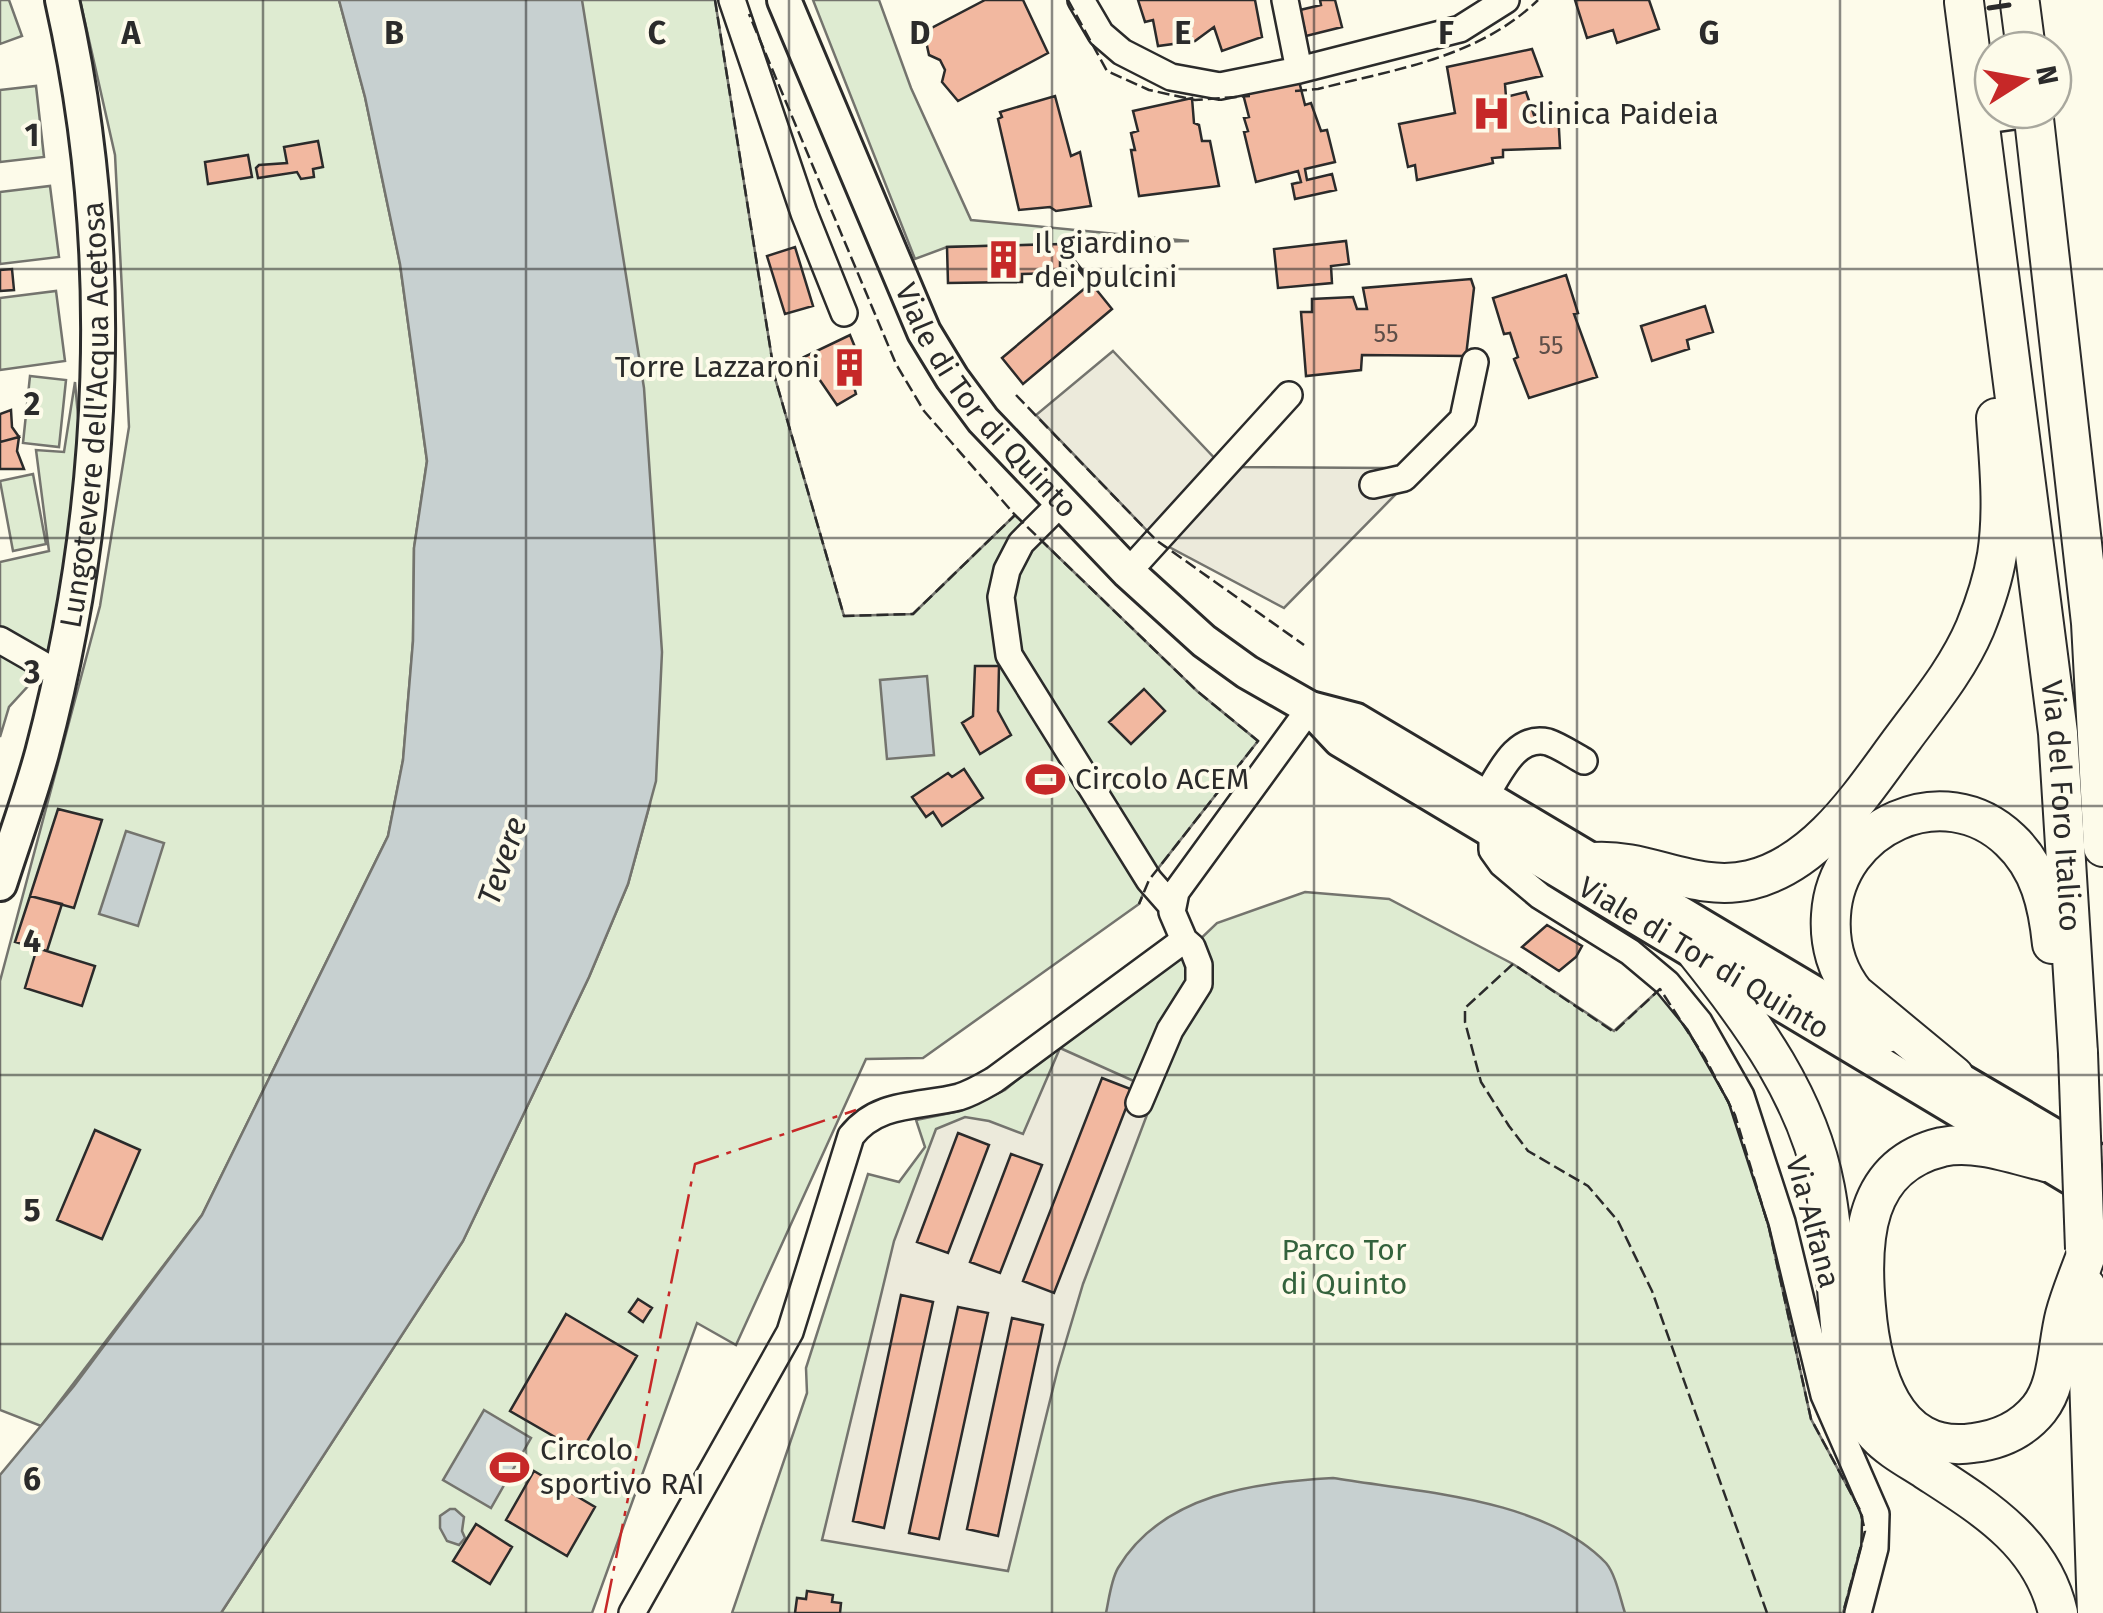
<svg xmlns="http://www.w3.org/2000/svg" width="2103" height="1613" viewBox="0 0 2103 1613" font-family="'Fira Sans',sans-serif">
<rect width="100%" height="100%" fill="#fdfbea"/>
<path fill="#deebd1" stroke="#74746e" stroke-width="2.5" d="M0,0h9l13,36 -22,8z
M80,0h259l26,97 35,167 27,197 -13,87 -1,93 -10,119 -15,76 -186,379 -161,211 -41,-16v-429l100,-375 29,-179 -14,-272z
M578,0h137l60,378 69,238 69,-2 102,-99 182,176 61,50 -109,139 -10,24 -216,154 -57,1 -130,286 -39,-22 -105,290h-371l242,-372 126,-264 39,-93 22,-80z
M813,0h66l32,88 60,132 218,21 -242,6 -32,12z
M36,86l8,71 -44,5v-72z
M50,186l9,71 -59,7v-72z
M56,291l9,70 -65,9v-72z
M30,376l36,4 -7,67 -36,-4z
M75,382l7,79 -30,199 -43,47 -9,30v-175l49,-11 -13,-101 28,2z
M33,474l13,70 -33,7 -13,-70z
M1305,892l84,7 124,65 101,67 46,-42 45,69 30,57 34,113 42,191 49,91 5,21 -22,82h-1111l75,-220 -1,-25 62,-194 31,8 26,-35 -9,-27 44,-9 45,-21 58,-49 129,-94 25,-24z"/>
<path fill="#eceadb" stroke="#74746e" stroke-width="2.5" d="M1113,351l110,116 162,1 11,26 -112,114 -128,-68 -120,-125z
M1060,1048l96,43 -73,193 -25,84 -50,203 -186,-31 72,-299 42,-112 29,-12 24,4 34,13z"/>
<path fill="#c7d0d0" stroke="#74746e" stroke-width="2.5" d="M339,0h243l62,388 18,264 -6,129 -28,103 -39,93 -126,264 -242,372h-221v-138l74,-89 128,-171 186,-379 15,-76 10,-119 1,-93 13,-87 -27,-197 -35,-167z
M927,676l7,79 -47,4 -7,-79z
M126,831l38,12 -26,83 -39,-12z
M484,1410l47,28 -40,70 -48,-28z
M1333,1478c85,14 211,20 273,85 10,12 14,35 19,50h-519c3,-14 5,-33 12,-45 44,-74 138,-86 215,-90z
M450,1509h5l9,8 -2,14 3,7 -6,7 -12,-4 -7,-13v-12z"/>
<path fill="#f2b8a0" stroke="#2b2b2b" stroke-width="2.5" d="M985,0h38l25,53 -90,48 -16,-19 3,-12 -5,-10 -11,-5 -5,-23z
M1138,0h117l7,37 -40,14 -8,-24 -19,14 -37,5 -5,-26 -8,2z
M1320,0h15l7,27 -36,9 -6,-26 21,-5z
M1575,0h74l10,29 -42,14 -4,-13 -26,8z
M1532,49l10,27 -37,8 1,13 20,-5 8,23 24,-4 2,37 -57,2v7l-11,1 1,5 -76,17 -2,-15 -7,2 -9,-43 56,-11 -8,-46z
M1299,81l6,24 6,-2 10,28 6,-1 8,32 -30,7 2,11 25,-6 4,16 -41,9 -3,-15 9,-2 -3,-11 -42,11 -12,-50 4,-1 -4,-13 5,-1 -6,-23z
M1055,96l16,60 9,-4 11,54 -35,5 -6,-4 -31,3 -21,-91 4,-2 -2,-5z
M1192,98l2,25 5,2 3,16h8l9,45 -80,10 -8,-46h4l-4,-17 7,-2 -5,-20z
M318,141l5,26 -10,2 1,8 -13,2 -4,-7 -39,6 -2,-10 3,-3 28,-2 -3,-16z
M248,155l4,22 -44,7 -3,-22z
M1346,241l3,23 -18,2 1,17 -54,5 -4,-39z
M1060,244v29l-38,1v8l-74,1 -1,-36z
M795,247l18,59 -28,8 -18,-58z
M12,269l2,21 -14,1v-21z
M1566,275l12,38 -4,1 23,63 -68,21 -15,-39 4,-2 -8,-24 -6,1 -11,-36z
M1471,279l3,9 -8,68 -104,-1 -1,15 -55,6 -5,-64h11v-13l41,-2 4,12h10l-4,-21z
M1091,283l21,26 -89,75 -21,-26z
M1705,306l8,26 -26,8 2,9 -37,12 -11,-35z
M850,335l9,22 -8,-4 -9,2 -5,14 4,7 11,4 4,14 -19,11 -33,-48z
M837 366a13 13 0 1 1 26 0a13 13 0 1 1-26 0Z
M11,410l1,17 7,10 -19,5v-28z
M19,437l-2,14 7,18h-24v-27z
M975,666h24l-1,45 13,24 -31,19 -18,-31 11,-7z
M1144,689l21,22 -34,33 -22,-22z
M964,769l19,29 -41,28 -9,-14 -7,5 -14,-20 36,-24 4,4z
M58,809l44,11 -28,88 -44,-12z
M30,896l32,8 -15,47 -32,-9z
M1547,925l35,21 -6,11 -17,14 -37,-24z
M37,948l58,18 -13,40 -57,-18z
M1102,1078l31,12 -79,203 -31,-12z
M95,1130l45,20 -38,89 -45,-19z
M958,1133l31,12 -41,108 -31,-11z
M1011,1154l31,11 -42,108 -30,-11z
M901,1295l32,7 -49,226 -31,-7z
M638,1299l14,9 -9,14 -14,-10z
M958,1307l30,6 -49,226 -30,-6z
M566,1314l71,42 -56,96 -71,-41z
M1012,1318l31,7 -45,211 -31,-7z
M534,1471l61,36 -28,49 -61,-36z
M476,1524l36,23 -22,37 -37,-23z
M807,1591l26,4 -1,7 9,1 -1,10h-45l2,-15 9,1z"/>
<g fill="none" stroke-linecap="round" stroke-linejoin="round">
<defs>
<path id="minor" d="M732,0l72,213 40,100
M1081,0l20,34 21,18 49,25 49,9 79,-16 161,-41 46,-29
M1285,0l14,70
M1980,121l54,-8
M1373,485l31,-7 59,-59 12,-57
M1060,504l-39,39 -14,27 -6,27 8,58 140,225 22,25
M1128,572l161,-177
M0,640l61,35
M1485,797c14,-22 30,-63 63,-55 12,4 25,13 36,19
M1492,832v18l10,14 38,32 90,56 37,31 32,39 42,74 41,126 42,173 52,119 -1,34 -17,65
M1139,1103l31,-73 29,-46v-19l-7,-18 -8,-7
M632,1613l158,-281 61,-196c27,-35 69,-29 108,-39 13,-4 23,-10 35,-17l190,-140 -12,-28 4,-20 134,-184"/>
<g id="major">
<path id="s1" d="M784,0l140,332 28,46 31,42 145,152 76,69 43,31 63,36 46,12 531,316"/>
<path id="s2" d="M1310,708l30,32 763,457"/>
<path id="s3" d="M0,884c14,-44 30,-87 42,-131 65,-246 76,-504 20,-753"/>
<path d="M1933,1064l170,100"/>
</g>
<g id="highway">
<path id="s4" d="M1964,2l94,731 20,320"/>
<path d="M2020,4l6,46"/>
<path d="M2033,110l58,513 12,224"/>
<path d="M1593,862c55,-4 102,31 157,18 70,-17 114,-90 154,-143 26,-35 54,-69 71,-109 9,-22 18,-49 22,-73 7,-45 2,-92 -1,-137"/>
<path d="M1697,953c56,70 111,145 128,235 11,58 12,118 19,176 6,25 14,51 32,70 14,15 33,25 50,36 57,37 116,72 132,143"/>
<path d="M1954,1076l-99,-82c-18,-22 -26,-50 -24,-79 5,-88 112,-139 179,-75 30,28 38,65 42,104"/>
<path d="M2046,1162c-33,-8 -70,-22 -104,-15 -79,19 -82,94 -76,160 5,61 26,148 107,136 26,-3 49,-13 66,-34 20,-25 18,-63 26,-94 5,-19 13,-38 20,-57"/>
<path d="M2086,1287l11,326"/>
</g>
</defs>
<use href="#minor" stroke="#2b2b2b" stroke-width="30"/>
<use href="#major" stroke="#2b2b2b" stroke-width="38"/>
<use href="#highway" stroke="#2b2b2b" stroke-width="42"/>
<use href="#minor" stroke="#fdfbea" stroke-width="25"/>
<use href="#major" stroke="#fdfbea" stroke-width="32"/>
<use href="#highway" stroke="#fdfbea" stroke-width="38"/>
<defs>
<path id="highway-bridge" d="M2078,1053l7,196"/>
</defs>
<use href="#highway-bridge" stroke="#2b2b2b" stroke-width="42" stroke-linecap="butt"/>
<use href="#highway-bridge" stroke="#fdfbea" stroke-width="38"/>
<path stroke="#2b2b2b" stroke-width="2.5" stroke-dasharray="12 5" stroke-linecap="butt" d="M715,0l60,378 69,238 69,-2 102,-99 -91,-104 -28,-47 -147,-350
M1068,0l39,71 42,19 46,10 55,-4
M1295,91l23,-2c78,-20 160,-31 220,-89
M1016,395l140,145 148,105
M1015,515l182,176 61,50 -109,139 -10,24
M1767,1613l-115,-322 -34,-70 -30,-35 -60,-35 -19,-25 -28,-44 -16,-60v-14l48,-44 101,68 46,-43 45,69 30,57 34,113 42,191 49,91 5,21 -22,82"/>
<path stroke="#2b2b2b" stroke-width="5" d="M1989,8l20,-3
M1060,244l31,39"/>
<path stroke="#c62828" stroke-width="2.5" stroke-dasharray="35 8 5 8" stroke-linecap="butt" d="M605,1613l90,-449 161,-54"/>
</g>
<path fill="none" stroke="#2b2b2b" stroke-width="2.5" stroke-opacity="0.55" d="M263,0v1613M526,0v1613M789,0v1613M1052,0v1613M1314,0v1613M1577,0v1613M1840,0v1613M0,269h2103M0,538h2103M0,806h2103M0,1075h2103M0,1344h2103"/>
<defs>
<symbol id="hospital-bare" viewBox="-9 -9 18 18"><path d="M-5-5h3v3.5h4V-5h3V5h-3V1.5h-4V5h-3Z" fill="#c62828" stroke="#fdfbea" stroke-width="2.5" paint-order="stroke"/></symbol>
<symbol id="building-bare" viewBox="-9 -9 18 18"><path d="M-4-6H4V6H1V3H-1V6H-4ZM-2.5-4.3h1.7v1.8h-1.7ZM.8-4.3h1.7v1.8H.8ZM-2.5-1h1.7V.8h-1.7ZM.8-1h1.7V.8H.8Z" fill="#c62828" stroke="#fdfbea" stroke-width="2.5" paint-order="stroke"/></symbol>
<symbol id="stadium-bare" viewBox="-9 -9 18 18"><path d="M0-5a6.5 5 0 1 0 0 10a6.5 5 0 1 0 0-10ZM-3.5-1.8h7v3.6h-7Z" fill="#c62828" stroke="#fdfbea" stroke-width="2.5" paint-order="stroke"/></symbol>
</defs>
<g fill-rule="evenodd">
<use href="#hospital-bare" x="1464" y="86" width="55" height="55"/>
<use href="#building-bare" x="976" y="232" width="55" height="55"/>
<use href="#building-bare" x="822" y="340" width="55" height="55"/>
<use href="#stadium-bare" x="1018" y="752" width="55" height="55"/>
<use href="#stadium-bare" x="482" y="1440" width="55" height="55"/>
</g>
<g text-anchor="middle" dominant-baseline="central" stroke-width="8" stroke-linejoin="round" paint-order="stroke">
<g font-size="25" fill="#5d4e48">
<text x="1386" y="334">55</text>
<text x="1551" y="346">55</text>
</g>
<g font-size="30" fill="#2b2b2b" stroke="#fdfbea" text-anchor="start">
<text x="1521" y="114">Clinica Paideia</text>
<text x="1034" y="243">Il giardino<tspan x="1034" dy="34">dei pulcini</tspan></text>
<text x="820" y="367" text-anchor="end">Torre Lazzaroni</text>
<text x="1075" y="779">Circolo ACEM</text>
<text x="540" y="1450">Circolo<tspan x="540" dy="34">sportivo RAI</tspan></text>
</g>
<g font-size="30" fill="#2b2b2b" stroke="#fdfbea">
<text stroke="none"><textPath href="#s1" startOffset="452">Viale di Tor di Quinto</textPath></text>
<text stroke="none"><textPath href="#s3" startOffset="480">Lungotevere dell'Acqua Acetosa</textPath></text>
<text stroke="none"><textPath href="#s4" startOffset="810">Via del Foro Italico</textPath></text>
<text stroke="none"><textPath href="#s2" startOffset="468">Viale di Tor di Quinto</textPath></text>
<text transform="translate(1813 1222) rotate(75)">Via Alfana</text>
</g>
<g font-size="30" fill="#34623c" stroke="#fdfbea">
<text x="1344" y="1250">Parco Tor<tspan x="1344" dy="34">di Quinto</tspan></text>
</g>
<g font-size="32" font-style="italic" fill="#2b2b2b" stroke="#fdfbea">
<text transform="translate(502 861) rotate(-71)">Tevere</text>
</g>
</g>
<g font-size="32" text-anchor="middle" font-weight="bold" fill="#2b2b2b" stroke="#fdfbea" stroke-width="8" stroke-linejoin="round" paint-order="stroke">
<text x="131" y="44">A</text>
<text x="394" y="44">B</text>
<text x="657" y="44">C</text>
<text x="920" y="44">D</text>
<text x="1183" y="44">E</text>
<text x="1446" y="44">F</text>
<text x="1709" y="44">G</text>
<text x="32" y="146">1</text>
<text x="32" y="415">2</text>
<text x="32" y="683">3</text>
<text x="32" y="952">4</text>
<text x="32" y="1221">5</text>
<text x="32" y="1490">6</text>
</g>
<g transform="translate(2023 80) rotate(79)"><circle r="48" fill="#fdfbea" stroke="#a9a89e" stroke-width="2.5"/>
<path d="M0-8L18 38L0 25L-18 38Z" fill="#c62828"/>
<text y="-15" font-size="28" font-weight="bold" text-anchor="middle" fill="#2b2b2b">N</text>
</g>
</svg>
